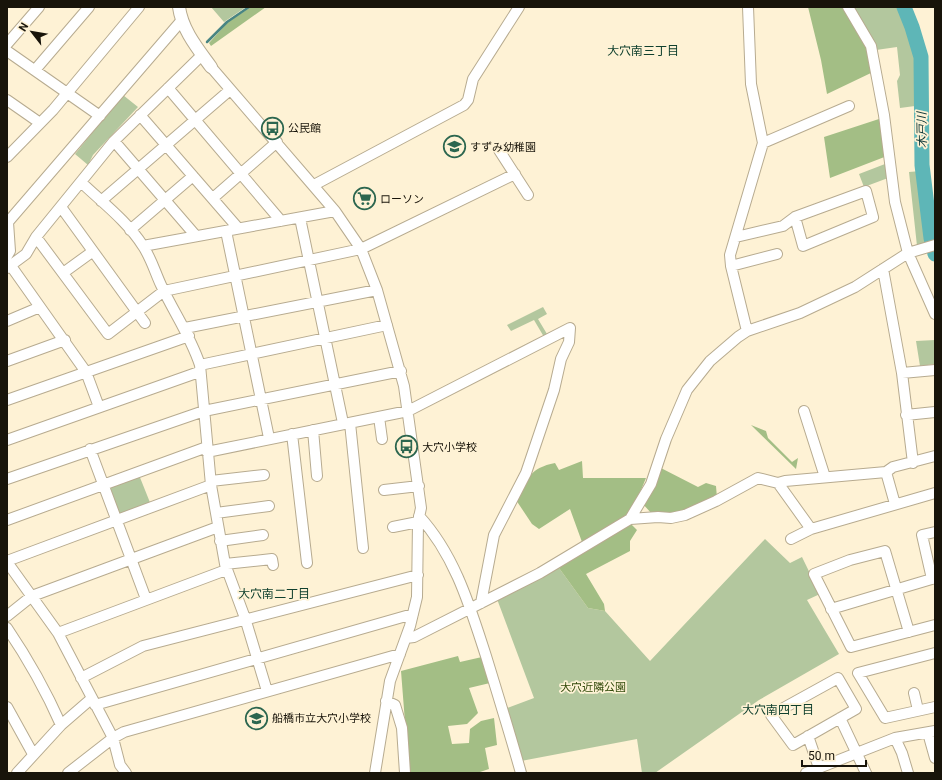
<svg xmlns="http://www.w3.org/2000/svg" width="942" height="780" viewBox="0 0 942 780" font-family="Roboto,'Noto Sans JP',sans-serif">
<rect width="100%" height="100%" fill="#fef2d5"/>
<path fill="#b3c79e" d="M211,7h35l-22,15z
M851,7h48l17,52 -1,47 -15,2 -3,-27 3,-6 -3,-28 -21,3z
M123,95l15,12 -45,48 -5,10 -13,-11z
M885,164l3,14 -24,9 -5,-13z
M921,171l7,71 -11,4 -8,-74z
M543,307l4,7 -9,5 9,15 -3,3 -10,-17 -23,11 -4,-6z
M935,340v24l-15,2 -4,-25z
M139,475l12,30 -31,11 -11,-30z
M765,539l25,24 12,-6 18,37 -13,6 32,54 -80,46 -104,73h-13l-5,-34 -116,22 -14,-53 27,-10 -37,-99 62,-31 29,40 17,3 45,50z"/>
<path fill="#a3be85" d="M251,7h15l-55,39 -2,-3 19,-21z
M808,7h37l21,39 7,26 -46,22 -6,-34z
M882,118l5,38 -57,22 -6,-41z
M751,425l15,6 2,7 24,24 6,-4 -2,11z
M582,461l1,17h63l-14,34 -50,30 -12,-33 -31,20 -7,-5 -16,-24c12,-22 14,-32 39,-37l4,7z
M657,466l41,21 8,-4 10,3 1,12 -32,15 -33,1 -10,-11z
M628,521l9,9 -7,11v10l-44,23 18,30 1,7 -17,-3 -29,-40z
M458,656l2,6 22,-5 8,26 -21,5 9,25 -11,11 -19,2 4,18 17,-1 1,-14 11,-8 13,-3 3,27 -12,3 4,21 -12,4h-68l-8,-102z"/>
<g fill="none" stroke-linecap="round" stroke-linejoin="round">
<path stroke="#498583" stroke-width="2.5" d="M207,42l20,-20 22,-15"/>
<path stroke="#5eb6b7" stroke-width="15" d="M904,7l8,20 9,30 1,108 9,73 4,16"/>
<defs>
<path id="minor" d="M848,7l23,39 13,69 11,87 13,51 27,61
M7,44l32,-37
M7,51l93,65
M211,67l124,144 26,38 16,41 27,96 17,122 -3,14 -1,75 -7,29 -20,55 -15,92
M35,70l54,-63
M168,88l113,133
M7,100l33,23
M140,115l98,113
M114,141l82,95
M763,143l86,-37
M499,150l29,45
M7,157l46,-47 86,-103
M82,183c20,19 46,39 61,63 8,12 12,26 18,39 13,28 29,50 39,80l11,120 14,79 20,54 22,73
M314,185l150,-80 4,-5 5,-21 46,-72
M213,198l64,-56
M101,201l129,-111
M61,207l84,116
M300,218l43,205
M130,230l63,-54
M226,231l43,207
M36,237l72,97 56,-43 197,-42 154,-75
M736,237l47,-11 12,-9 71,-26 7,26 -70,29 -8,-29
M143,246l192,-35
M7,256l3,-5 -2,-29 174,-202
M11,266l75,106 13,35
M731,266l46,-12
M7,268l19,-14 10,-17 78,-96 88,-86
M883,269l19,104 11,90
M63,273l29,-21
M7,321l33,-14
M185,328l192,-38
M747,331l-16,-65 -1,-11 33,-112 -12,-59 -3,-77
M7,361l58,-21
M200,365l187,-40
M902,373l33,-3
M7,400l182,-64
M804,411l21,66
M906,415l29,-3
M379,417l3,22
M350,423l13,125
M313,430l4,46
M292,434l15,129
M7,440l192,-68
M90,449l56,150
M207,452l201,-41 162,-83 -1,14 -8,17 -7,31 -28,83 -32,62 -13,68
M886,472l9,32
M7,479l197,-68 197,-40
M211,481l53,-6
M778,483l33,46
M384,490l35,-4
M216,513l53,-7
M419,516c36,39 51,91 67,140 12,39 24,78 35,117
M630,519l28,-2 13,1 14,-3 31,-14 42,-23 20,5 7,-2 101,-9 7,-5 42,-11
M7,520l200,-73
M393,527l25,-5
M791,539l20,-10 124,-36
M220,541l43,-6
M7,561l204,-76
M7,562l51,71 55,105 7,27 6,8
M225,564l47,-5 1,6
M932,579l-10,-44 13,-3
M831,609l104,-31
M7,616l25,-20 186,-69
M7,628c21,31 39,63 54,97
M909,632l-24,-81 -35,9 -36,14 37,73 84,-22
M58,633l168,-63
M406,638l8,-1 126,-64 90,-54 21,-35 15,-45 21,-49 23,-29 28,-24 9,-6 53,-18 55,-26 53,-34 27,-8
M935,653l-77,20 27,45 50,-11
M81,678l62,-32 275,-71
M838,678l18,31 -63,36 -22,-30z
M914,693l4,17
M386,701l9,4 7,23 3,45
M95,705l318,-91
M7,707l26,47
M840,718l26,55
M928,733l7,25
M808,736l11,32
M895,738l7,15 6,20
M17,773l44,-48 30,-26
M68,773l45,-35 11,-6 276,-78
M806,773l89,-35 40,-7"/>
<path id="tertiary" d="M179,7c3,23 19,42 32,60"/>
</defs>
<use href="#minor" stroke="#b7ab90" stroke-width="12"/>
<use href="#tertiary" stroke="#b7ab90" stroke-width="14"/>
<use href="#minor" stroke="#fff" stroke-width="10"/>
<use href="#tertiary" stroke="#fff" stroke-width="12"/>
</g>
<defs>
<symbol id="bus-ring" viewBox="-11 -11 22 22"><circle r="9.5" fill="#fef2d5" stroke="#2c664f" stroke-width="1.5"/><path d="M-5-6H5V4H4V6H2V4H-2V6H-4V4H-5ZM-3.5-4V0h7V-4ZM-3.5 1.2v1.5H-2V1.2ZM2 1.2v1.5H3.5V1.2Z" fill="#2c664f"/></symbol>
<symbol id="school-ring" viewBox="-11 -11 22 22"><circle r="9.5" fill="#fef2d5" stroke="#2c664f" stroke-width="1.5"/><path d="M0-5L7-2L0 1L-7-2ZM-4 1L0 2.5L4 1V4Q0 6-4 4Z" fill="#2c664f"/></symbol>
<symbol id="supermarket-ring" viewBox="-11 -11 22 22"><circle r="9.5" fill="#fef2d5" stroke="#2c664f" stroke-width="1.5"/><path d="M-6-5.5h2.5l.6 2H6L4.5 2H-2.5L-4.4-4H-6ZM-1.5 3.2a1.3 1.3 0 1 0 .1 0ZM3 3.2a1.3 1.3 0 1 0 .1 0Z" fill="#2c664f"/></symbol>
</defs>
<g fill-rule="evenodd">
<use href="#bus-ring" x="260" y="116" width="25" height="25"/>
<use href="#school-ring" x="442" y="134" width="25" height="25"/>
<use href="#supermarket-ring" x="352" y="186" width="25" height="25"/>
<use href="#bus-ring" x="394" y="434" width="25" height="25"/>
<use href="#school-ring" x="244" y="706" width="25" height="25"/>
</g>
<g text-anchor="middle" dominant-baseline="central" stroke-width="3.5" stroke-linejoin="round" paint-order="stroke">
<g font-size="11" fill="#18140a" stroke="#fef2d5" text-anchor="start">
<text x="288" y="128">公民館</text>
<text x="470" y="147">すずみ幼稚園</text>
<text x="380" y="199">ローソン</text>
<text x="422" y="447">大穴小学校</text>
<text x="272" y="718">船橋市立大穴小学校</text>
</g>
<g font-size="11" fill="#324a0a" stroke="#fef2d5">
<text x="593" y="687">大穴近隣公園</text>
</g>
<g font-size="12" fill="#10402e" stroke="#fef2d5">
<text x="643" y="51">大穴南三丁目</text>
<text x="274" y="594">大穴南二丁目</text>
<text x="778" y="710">大穴南四丁目</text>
</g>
<g font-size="12" font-style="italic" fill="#0c3738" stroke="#fef2d5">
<text transform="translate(922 130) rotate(-91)">木戸川</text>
</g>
</g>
<rect width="942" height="780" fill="none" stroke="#18140a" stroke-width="16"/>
<g transform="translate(32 32) rotate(301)" stroke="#fef2d5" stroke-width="3" paint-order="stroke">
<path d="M0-3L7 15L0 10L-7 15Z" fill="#18140a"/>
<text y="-6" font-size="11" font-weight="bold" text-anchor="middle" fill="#18140a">N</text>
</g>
<path d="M802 760v6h64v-6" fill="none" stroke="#18140a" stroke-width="2"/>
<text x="808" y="760" font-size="12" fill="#18140a" stroke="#fef2d5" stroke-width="3" paint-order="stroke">50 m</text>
</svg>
